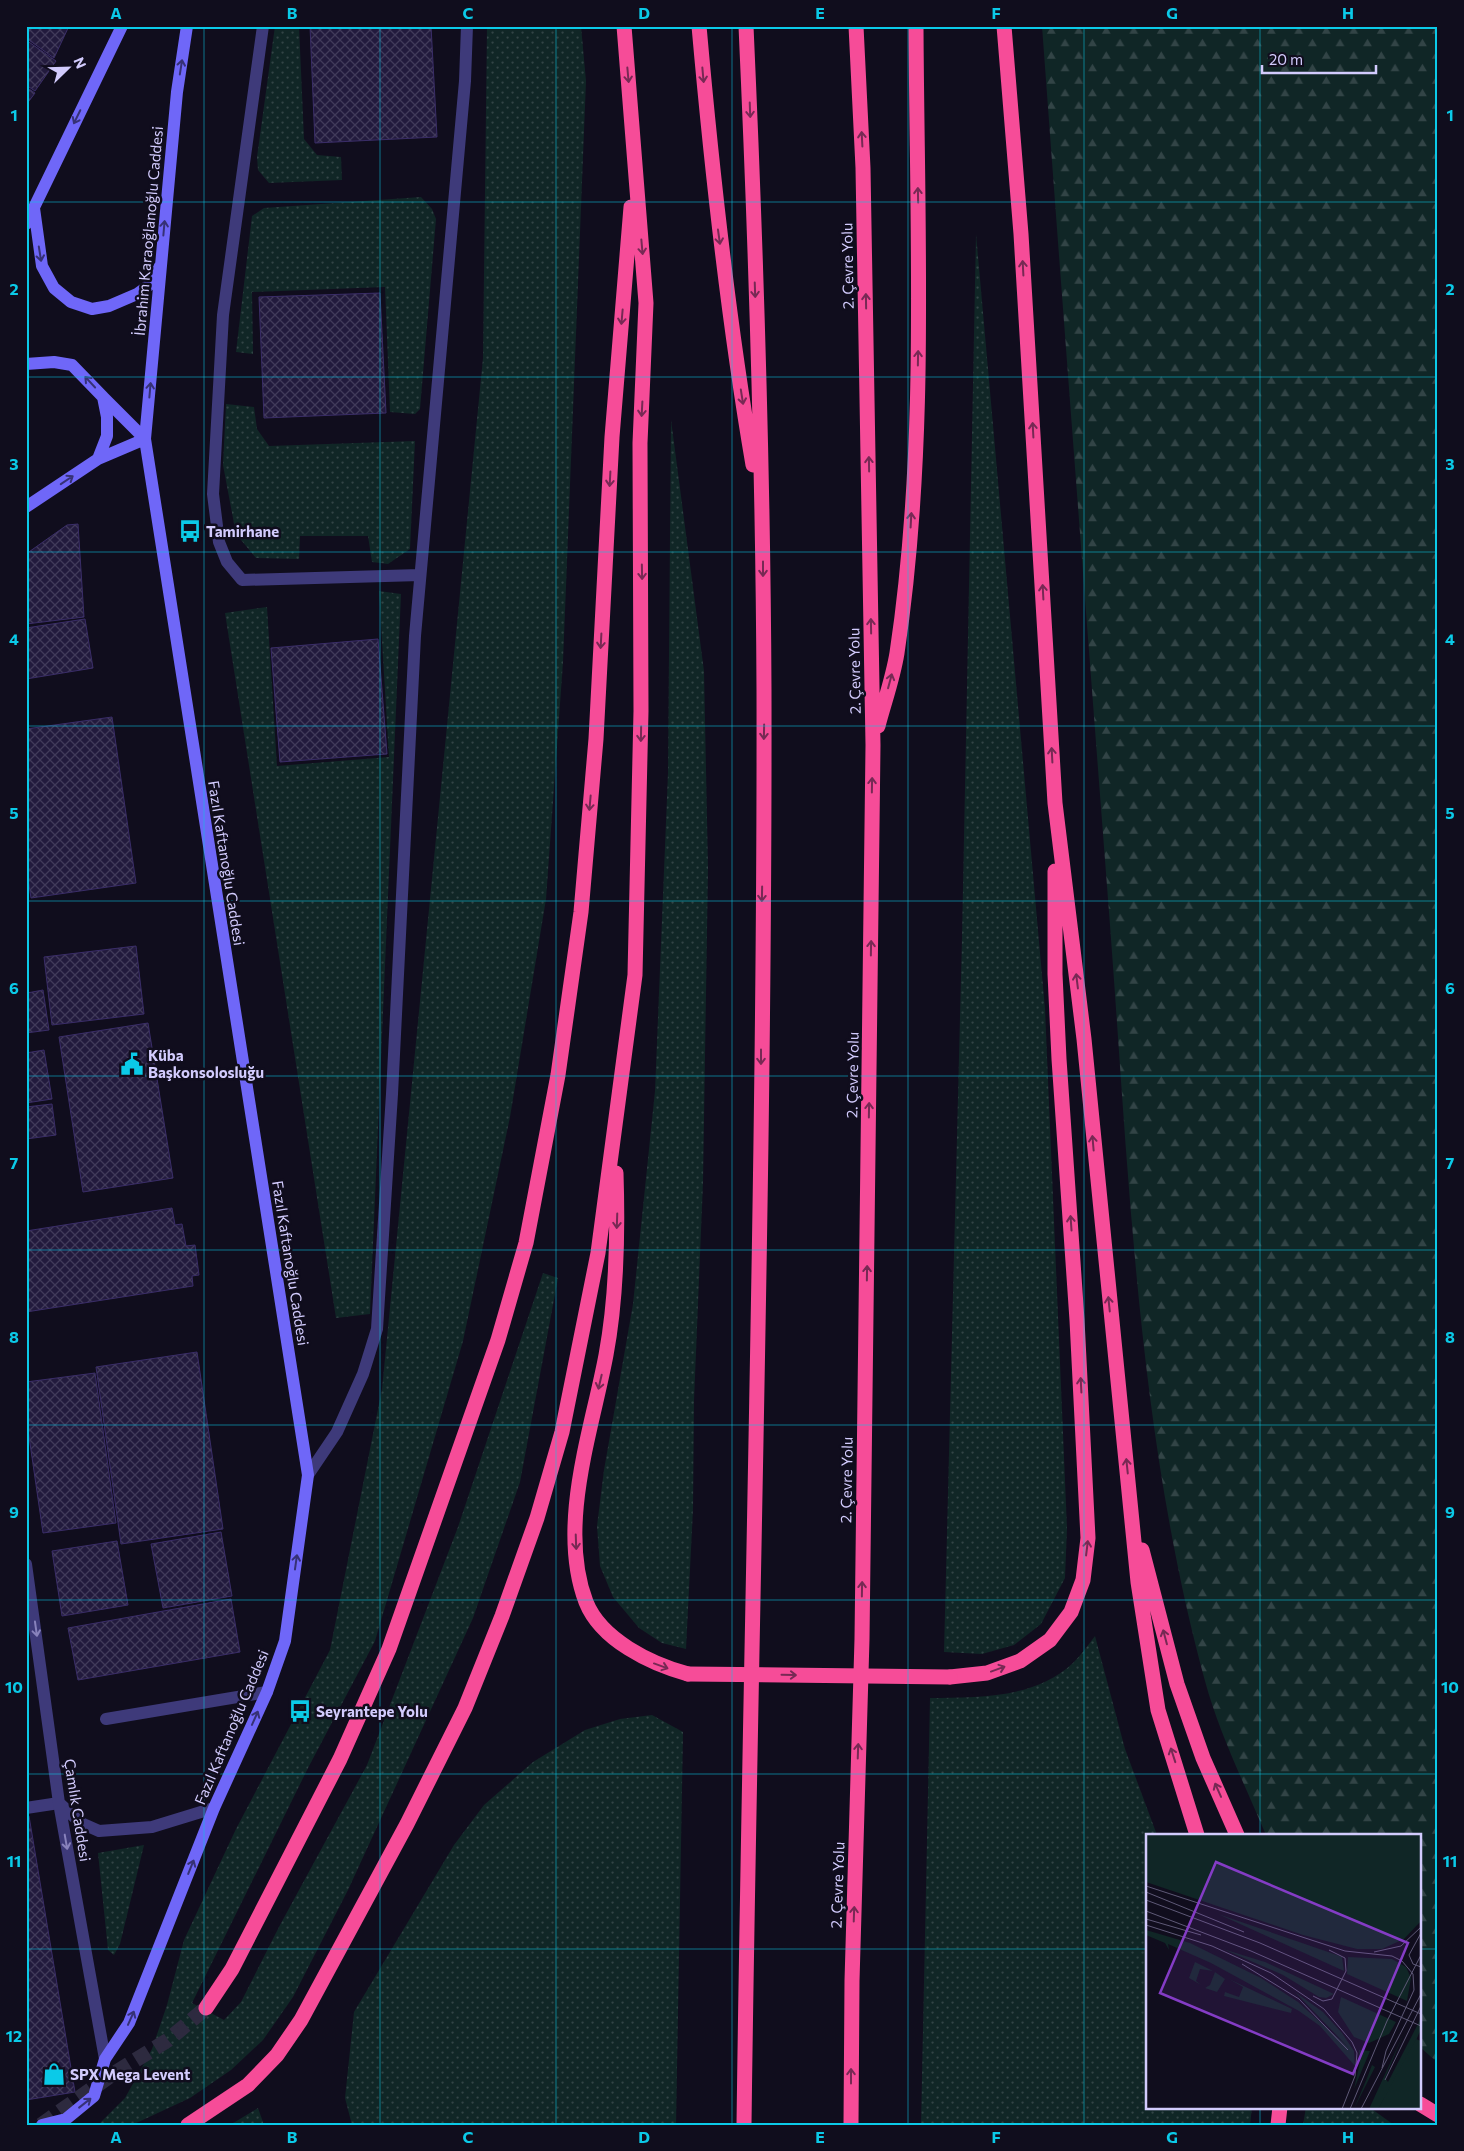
<svg xmlns="http://www.w3.org/2000/svg" width="1464" height="2151" viewBox="0 0 1464 2151" font-family="Commissioner,sans-serif">
<defs>
<pattern id="grass-dots" width="8" height="8" patternUnits="userSpaceOnUse" patternTransform="scale(1.25)"><rect width="8" height="8" fill="#102626"/><path d="M2 2h.1M6 6h.1" fill="none" stroke="#324446" stroke-width="1.8" stroke-linecap="round"/></pattern>
<pattern id="forest-firs" width="22" height="20" patternUnits="userSpaceOnUse" patternTransform="scale(1.25)"><rect width="22" height="20" fill="#102626"/><path d="M5 1l3.5 6h-7zM16 11l3.5 6h-7z" fill="#324446"/></pattern>
<pattern id="building-cross-hatch" width="8" height="8" patternUnits="userSpaceOnUse" patternTransform="scale(1.25)"><rect width="8" height="8" fill="#221a3d"/><path d="M0 0l8 8M0 8l8-8" fill="none" stroke="#413a5a"/></pattern>
</defs>
<rect width="100%" height="100%" fill="#100d1d"/>
<path fill="url(#grass-dots)" d="M275,26h24l5,113 13,16 24,2 1,23 -73,3 -11,-13 -1,-13z
M487,26h94l5,55 -23,581 -17,237 -36,218 -47,224 -88,300 -67,127 -116,235 32,17 17,-18 39,-77 87,-160 91,-238 85,-254 15,5 -38,204 -47,136 -125,272 -55,107 -30,43 -32,30 -41,28 -58,27h-34l27,-27 27,-49 15,-44 17,-65 52,-111 94,-179 52,-261 101,-1031z
M421,197l11,12 4,10 -16,190 -5,5 -25,-2 -5,-125 -133,5 1,62 -17,-2 16,-136 12,-8z
M976,234l69,775 22,519 -2,50 -24,46 -27,21 -32,9 -38,-2 18,-714z
M226,404l28,3 3,22 12,17 146,-5 -5,108 -22,15 -16,-2 -4,-26h-68l-1,23 -43,-1 -20,-24 -13,-69z
M671,420l33,251 4,197 -5,314 -9,219 -1,108 -7,140 -24,-6 -23,-15 -26,-31 -13,-31 -3,-40 7,-56 29,-166 22,-213 13,-318z
M379,591l22,3 -31,720 -34,4 -111,-705 42,-6 10,159 112,-9z
M1095,1636l30,113 32,86h-9v272h104l-2,18h-329l9,-427c49,-1 105,1 143,-35 8,-8 15,-18 22,-27z
M652,1715l31,17 -7,393h-324l-7,-27 9,-86 100,-167 30,-40 49,-43 52,-32 35,-11z
M144,1845l-24,99 -6,11 -6,-5 -10,-97z
M1306,2107h63l25,18h-91z
M258,2108l6,17h-34z"/>
<path fill="url(#forest-firs)" d="M1042,26h396v2037l-18,-16v-212h-154c-21,-50 -47,-102 -61,-154 -67,-245 -76,-504 -95,-756 -23,-300 -46,-599 -68,-899z"/>
<path fill="url(#building-cross-hatch)" stroke="#3a2d68" d="M26,26h43l-15,32 -28,-20z
M310,26h121l6,111 -122,6z
M26,40l30,21 -21,30 -9,-6z
M26,87l9,6 -9,12z
M380,293l6,120 -122,5 -5,-121z
M78,524l6,93 -58,7v-70l41,-29z
M85,619l8,49 -67,11v-51z
M378,639l9,115 -107,8 -9,-114z
M112,717l24,166 -105,15 -5,-32v-137z
M136,946l8,68 -92,11 -8,-68z
M26,985l1,8 16,-3 6,40 -23,3z
M148,1023l25,155 -90,14 -24,-155z
M44,1050l8,49 -26,4v-50z
M52,1104l4,31 -30,4v-32z
M172,1208l3,17 7,-1 4,22 9,-1 4,30 -7,1 1,10 -167,26v-81z
M197,1352l26,177 -102,15 -25,-177z
M95,1373l21,150 -73,10 -17,-117v-34z
M221,1532l11,64 -69,12 -12,-64z
M117,1541l11,64 -66,11 -10,-65z
M231,1599l9,53 -162,28 -10,-52z
M26,1816h3l46,276 -49,8z"/>
<g fill="none" stroke-linecap="round" stroke-linejoin="round">
<path stroke="#2d2a3f" stroke-width="15" stroke-dasharray="15 8" stroke-linecap="butt" d="M41,2125l69,-49 58,-36 38,-32"/>
<path stroke="#3e3a7a" stroke-width="12" d="M106,1719l161,-27
M26,1808l33,-5"/>
<path stroke="#3e3a7a" stroke-width="12" d="M263,26l-40,289 -10,179 6,48 8,20 15,18 178,-5
M308,1475l29,-43 26,-58 14,-45 15,-235 23,-458 50,-555 2,-55
M26,1564l33,239 46,256
M59,1803l22,20 18,8 53,-4 62,-19"/>
<path stroke="#6f67f8" stroke-width="12" d="M34,208l8,58 12,22 17,14 21,7 17,-3 28,-12 11,-8 12,-20
M26,224l96,-198
M26,364l28,-2 18,3 31,32 4,20v19l-9,23
M103,397l42,42
M26,507l72,-48 47,-20
M42,2125l24,-6 28,-23 11,-37 24,-36 85,-215 53,-116 18,-51 23,-166 -163,-1036 32,-347 10,-66"/>
<path stroke="#f64c98" stroke-width="15" d="M699,26c13,147 29,293 54,439
M1004,26l17,208 34,569 29,236 54,543 20,128 39,125
M878,726c6,-23 15,-48 19,-73 31,-207 20,-418 19,-627
M616,1173c2,60 1,123 -10,182 -14,75 -49,171 -20,247 15,38 65,62 102,72
M1142,1550l35,134 26,74 34,77
M950,1677l37,-4 33,-12 30,-21 21,-28 12,-32 5,-42 -11,-218 -18,-261 -4,-85v-103
M206,2008l26,-39 108,-210 49,-110 109,-309 28,-97 32,-168 23,-163 15,-173 16,-302 19,-230
M1420,2104l18,11
M188,2125l60,-40 29,-30 24,-35 106,-196 58,-116 37,-92 35,-98 25,-86 36,-179 37,-278 6,-264 -1,-268 6,-140 -22,-277
M744,2125c6,-478 21,-956 20,-1435 -1,-221 -8,-443 -18,-664
M851,2125l1,-144 10,-342 11,-894 -10,-577 -7,-142
M1278,2125l2,-18"/>
<path stroke="#f64c98" stroke-width="15" d="M688,1674l262,3"/>
</g>
<defs><path id="oneway-shaft" d="M-6 0H5M1.5-3L5.5 0L1.5 3" fill="none" stroke-width="1.6" stroke-linecap="round" stroke-linejoin="round" transform="scale(1.25)"/></defs>
<g stroke="#363175">
<use href="#oneway-shaft" transform="translate(181 67) rotate(-81)"/>
<use href="#oneway-shaft" transform="translate(77 117) rotate(116)"/>
<use href="#oneway-shaft" transform="translate(164 228) rotate(-85)"/>
<use href="#oneway-shaft" transform="translate(40 254) rotate(81)"/>
<use href="#oneway-shaft" transform="translate(90 382) rotate(-133)"/>
<use href="#oneway-shaft" transform="translate(150 390) rotate(-85)"/>
<use href="#oneway-shaft" transform="translate(67 480) rotate(-34)"/>
<use href="#oneway-shaft" transform="translate(296 1562) rotate(-82)"/>
<use href="#oneway-shaft" transform="translate(255 1718) rotate(-66)"/>
<use href="#oneway-shaft" transform="translate(191 1867) rotate(-68)"/>
<use href="#oneway-shaft" transform="translate(131 2018) rotate(-66)"/>
<use href="#oneway-shaft" transform="translate(85 2103) rotate(-38)"/>
</g>
<g stroke="#772954">
<use href="#oneway-shaft" transform="translate(628 75) rotate(85)"/>
<use href="#oneway-shaft" transform="translate(703 75) rotate(85)"/>
<use href="#oneway-shaft" transform="translate(750 110) rotate(88)"/>
<use href="#oneway-shaft" transform="translate(862 139) rotate(-93)"/>
<use href="#oneway-shaft" transform="translate(918 195) rotate(-91)"/>
<use href="#oneway-shaft" transform="translate(719 237) rotate(82)"/>
<use href="#oneway-shaft" transform="translate(642 247) rotate(85)"/>
<use href="#oneway-shaft" transform="translate(1023 268) rotate(-93)"/>
<use href="#oneway-shaft" transform="translate(755 290) rotate(88)"/>
<use href="#oneway-shaft" transform="translate(866 301) rotate(-91)"/>
<use href="#oneway-shaft" transform="translate(622 317) rotate(95)"/>
<use href="#oneway-shaft" transform="translate(918 358) rotate(-89)"/>
<use href="#oneway-shaft" transform="translate(742 397) rotate(81)"/>
<use href="#oneway-shaft" transform="translate(642 409) rotate(93)"/>
<use href="#oneway-shaft" transform="translate(1033 430) rotate(-93)"/>
<use href="#oneway-shaft" transform="translate(869 464) rotate(-91)"/>
<use href="#oneway-shaft" transform="translate(610 479) rotate(93)"/>
<use href="#oneway-shaft" transform="translate(911 520) rotate(-87)"/>
<use href="#oneway-shaft" transform="translate(763 569) rotate(90)"/>
<use href="#oneway-shaft" transform="translate(642 572) rotate(89)"/>
<use href="#oneway-shaft" transform="translate(1043 592) rotate(-93)"/>
<use href="#oneway-shaft" transform="translate(871 626) rotate(-91)"/>
<use href="#oneway-shaft" transform="translate(601 641) rotate(93)"/>
<use href="#oneway-shaft" transform="translate(890 681) rotate(-75)"/>
<use href="#oneway-shaft" transform="translate(764 732) rotate(91)"/>
<use href="#oneway-shaft" transform="translate(641 734) rotate(91)"/>
<use href="#oneway-shaft" transform="translate(1052 755) rotate(-93)"/>
<use href="#oneway-shaft" transform="translate(872 785) rotate(-89)"/>
<use href="#oneway-shaft" transform="translate(590 803) rotate(95)"/>
<use href="#oneway-shaft" transform="translate(762 894) rotate(91)"/>
<use href="#oneway-shaft" transform="translate(871 948) rotate(-89)"/>
<use href="#oneway-shaft" transform="translate(1077 981) rotate(-97)"/>
<use href="#oneway-shaft" transform="translate(761 1057) rotate(90)"/>
<use href="#oneway-shaft" transform="translate(869 1110) rotate(-89)"/>
<use href="#oneway-shaft" transform="translate(1093 1143) rotate(-95)"/>
<use href="#oneway-shaft" transform="translate(617 1221) rotate(92)"/>
<use href="#oneway-shaft" transform="translate(1071 1223) rotate(-94)"/>
<use href="#oneway-shaft" transform="translate(867 1273) rotate(-89)"/>
<use href="#oneway-shaft" transform="translate(1109 1304) rotate(-96)"/>
<use href="#oneway-shaft" transform="translate(600 1382) rotate(103)"/>
<use href="#oneway-shaft" transform="translate(1081 1385) rotate(-93)"/>
<use href="#oneway-shaft" transform="translate(1127 1466) rotate(-96)"/>
<use href="#oneway-shaft" transform="translate(576 1542) rotate(88)"/>
<use href="#oneway-shaft" transform="translate(1087 1548) rotate(-83)"/>
<use href="#oneway-shaft" transform="translate(862 1589) rotate(-89)"/>
<use href="#oneway-shaft" transform="translate(1165 1637) rotate(-105)"/>
<use href="#oneway-shaft" transform="translate(661 1666) rotate(20)"/>
<use href="#oneway-shaft" transform="translate(998 1669) rotate(-20)"/>
<use href="#oneway-shaft" transform="translate(789 1675) rotate(1)"/>
<use href="#oneway-shaft" transform="translate(858 1751) rotate(-88)"/>
<use href="#oneway-shaft" transform="translate(1173 1755) rotate(-108)"/>
<use href="#oneway-shaft" transform="translate(1218 1790) rotate(-114)"/>
<use href="#oneway-shaft" transform="translate(854 1914) rotate(-88)"/>
<use href="#oneway-shaft" transform="translate(851 2076) rotate(-90)"/>
</g>
<g stroke="#8882bc">
<use href="#oneway-shaft" transform="translate(36 1629) rotate(82)"/>
<use href="#oneway-shaft" transform="translate(66 1842) rotate(80)"/>
</g>
<path fill="none" stroke="#0bcae8" stroke-width="1" stroke-opacity="0.55" d="M204,26v2099M380,26v2099M556,26v2099M732,26v2099M908,26v2099M1084,26v2099M1260,26v1809M26,202h1412M26,377h1412M26,552h1412M26,726h1412M26,901h1412M26,1076h1412M26,1250h1412M26,1425h1412M26,1600h1412M26,1774h1412M26,1949h1122M1420,1949h18M1260,2107v18"/>
<defs>
<symbol id="bus-bare" viewBox="-9 -9 18 18"><path d="M-5-6H5V4H4V6H2V4H-2V6H-4V4H-5ZM-3.5-4V0h7V-4ZM-3.5 1.2v1.5H-2V1.2ZM2 1.2v1.5H3.5V1.2Z" fill="#0bcae8" stroke="#100d1d" stroke-width="2.5" paint-order="stroke"/></symbol>
<symbol id="civic-bare" viewBox="-9 -9 18 18"><path d="M-.6-6.5H3V-4.5H.6V-3L4-1V1h2V6H-6V1h2V-1L-.6-3ZM-1.2 2.5V6h2.4V2.5Z" fill="#0bcae8" stroke="#100d1d" stroke-width="2.5" paint-order="stroke"/></symbol>
<symbol id="shop-bare" viewBox="-9 -9 18 18"><path d="M-5-2.5h2.3a2.7 3.5 0 0 1 5.4 0H5L5.5 6h-11ZM-1.5-2.5h3a1.5 2.3 0 0 0-3 0Z" fill="#0bcae8" stroke="#100d1d" stroke-width="2.5" paint-order="stroke"/></symbol>
</defs>
<g fill-rule="evenodd">
<use href="#bus-bare" x="174" y="515" width="32" height="32"/>
<use href="#civic-bare" x="116" y="1048" width="32" height="32"/>
<use href="#bus-bare" x="284" y="1695" width="32" height="32"/>
<use href="#shop-bare" x="38" y="2058" width="32" height="32"/>
</g>
<g text-anchor="middle" dominant-baseline="central" stroke-width="5" stroke-linejoin="round" paint-order="stroke">
<g font-size="15" fill="#d2cbfd" stroke="#100d1d">
<text transform="translate(148 231) rotate(-85)">İbrahim Karaoğlanoğlu Caddesi</text>
<text transform="translate(847 266) rotate(-91)">2. Çevre Yolu</text>
<text transform="translate(854 671) rotate(-91)">2. Çevre Yolu</text>
<text transform="translate(227 863) rotate(81)">Fazıl Kaftanoğlu Caddesi</text>
<text transform="translate(852 1075) rotate(-89)">2. Çevre Yolu</text>
<text transform="translate(291 1263) rotate(81)">Fazıl Kaftanoğlu Caddesi</text>
<text transform="translate(846 1480) rotate(-89)">2. Çevre Yolu</text>
<text transform="translate(231 1727) rotate(-67)">Fazıl Kaftanoğlu Caddesi</text>
<text transform="translate(78 1810) rotate(81)">Çamlık Caddesi</text>
<text transform="translate(837 1885) rotate(-88)">2. Çevre Yolu</text>
</g>
<g font-size="15" font-weight="bold" fill="#d2cbfd" stroke="#100d1d" text-anchor="start">
<text x="206" y="531">Tamirhane</text>
<text x="148" y="1055">Küba<tspan x="148" dy="17">Başkonsolosluğu</tspan></text>
<text x="316" y="1711">Seyrantepe Yolu</text>
<text x="70" y="2074">SPX Mega Levent</text>
</g>
</g>
<g transform="translate(1146 1834)">
<rect width="275" height="275" fill="#100d1d"/>
<path d="M72,80l119,41 5,2 2,14zM0,96l44,13 71,35 37,24 50,45 -53,-55 28,20 19,21 12,18 1,15 -35,-40 -21,-15 -88,-48 -43,-19 1,6 -4,-7 -19,-8zM77,115l42,13 69,32 -8,4 -7,-1 -36,-22zM202,123l44,2 14,8 5,11 -4,23 -60,-27zM49,128l18,9 -13,-2 -4,12 5,4 -12,-7zM69,138l10,7 -8,13 -12,-4 5,-3zM83,145l63,30 -1,4 -67,-17 1,-4 14,5 4,-10zM195,163l55,25 -7,12 -20,9 -15,-6 -16,-25zM275,184v11l-15,34 -28,46h-9l35,-76 -19,45 3,4zM213,216l11,1 -16,38 6,-27zM226,231l3,2 -21,42 13,-31z" fill="#102626"/>
<path d="M1,0h274v87l-17,18 -22,10h-25l-54,-14 -157,-53z" fill="#102626"/>
<path d="M270,205l5,2v68h-43z" fill="#102626"/>
<path fill="none" stroke="#5e5977" stroke-width="1" d="M0,52l199,65 47,5 10,5 11,13 1,16 -28,61 -4,17M0,58l98,40M0,66l114,43 161,71M0,77l105,40 170,75M0,85l55,16M0,91l66,21 59,27 53,36 28,33 5,11 -2,23 -13,33M275,99l-12,22 4,9 8,3M228,118l27,-6 20,-19M96,130l57,35 49,51M167,162l10,5 9,-2 14,-28 -1,-13 -16,-8M239,246l36,-74M204,275l37,-88 34,-66M215,275l60,-115"/>
<path fill="#843cc5" fill-opacity="0.15" stroke="#843cc5" stroke-width="2.5" d="M70,28l192,81 -55,131 -193,-81z"/>
<rect width="275" height="275" fill="none" stroke="#d2cbfd" stroke-width="2.5"/>
</g>
<rect width="1464" height="2151" fill="none" stroke="#100d1d" stroke-width="55"/>
<g transform="translate(68 68) rotate(67)" stroke="#100d1d" stroke-width="4" paint-order="stroke">
<path d="M0-4L9 19L0 12L-9 19Z" fill="#d2cbfd"/>
<text y="-8" font-size="14" font-weight="bold" text-anchor="middle" fill="#d2cbfd">N</text>
</g>
<path d="M1262 65v8h114v-8" fill="none" stroke="#d2cbfd" stroke-width="2.5"/>
<text x="1269" y="65" font-size="15" fill="#d2cbfd" stroke="#100d1d" stroke-width="4" paint-order="stroke">20 m</text>
<rect x="28" y="28" width="1408" height="2096" fill="none" stroke="#0bcae8" stroke-width="2"/>
<g font-size="16" text-anchor="middle" font-weight="bold" fill="#0bcae8">
<text x="116" y="19">A</text>
<text x="292" y="19">B</text>
<text x="468" y="19">C</text>
<text x="644" y="19">D</text>
<text x="820" y="19">E</text>
<text x="996" y="19">F</text>
<text x="1172" y="19">G</text>
<text x="1348" y="19">H</text>
<text x="14" y="121">1</text>
<text x="1450" y="121">1</text>
<text x="14" y="295">2</text>
<text x="1450" y="295">2</text>
<text x="14" y="470">3</text>
<text x="1450" y="470">3</text>
<text x="14" y="645">4</text>
<text x="1450" y="645">4</text>
<text x="14" y="819">5</text>
<text x="1450" y="819">5</text>
<text x="14" y="994">6</text>
<text x="1450" y="994">6</text>
<text x="14" y="1169">7</text>
<text x="1450" y="1169">7</text>
<text x="14" y="1343">8</text>
<text x="1450" y="1343">8</text>
<text x="14" y="1518">9</text>
<text x="1450" y="1518">9</text>
<text x="14" y="1693">10</text>
<text x="1450" y="1693">10</text>
<text x="14" y="1867">11</text>
<text x="1450" y="1867">11</text>
<text x="14" y="2042">12</text>
<text x="1450" y="2042">12</text>
<text x="116" y="2143">A</text>
<text x="292" y="2143">B</text>
<text x="468" y="2143">C</text>
<text x="644" y="2143">D</text>
<text x="820" y="2143">E</text>
<text x="996" y="2143">F</text>
<text x="1172" y="2143">G</text>
<text x="1348" y="2143">H</text>
</g>
</svg>
